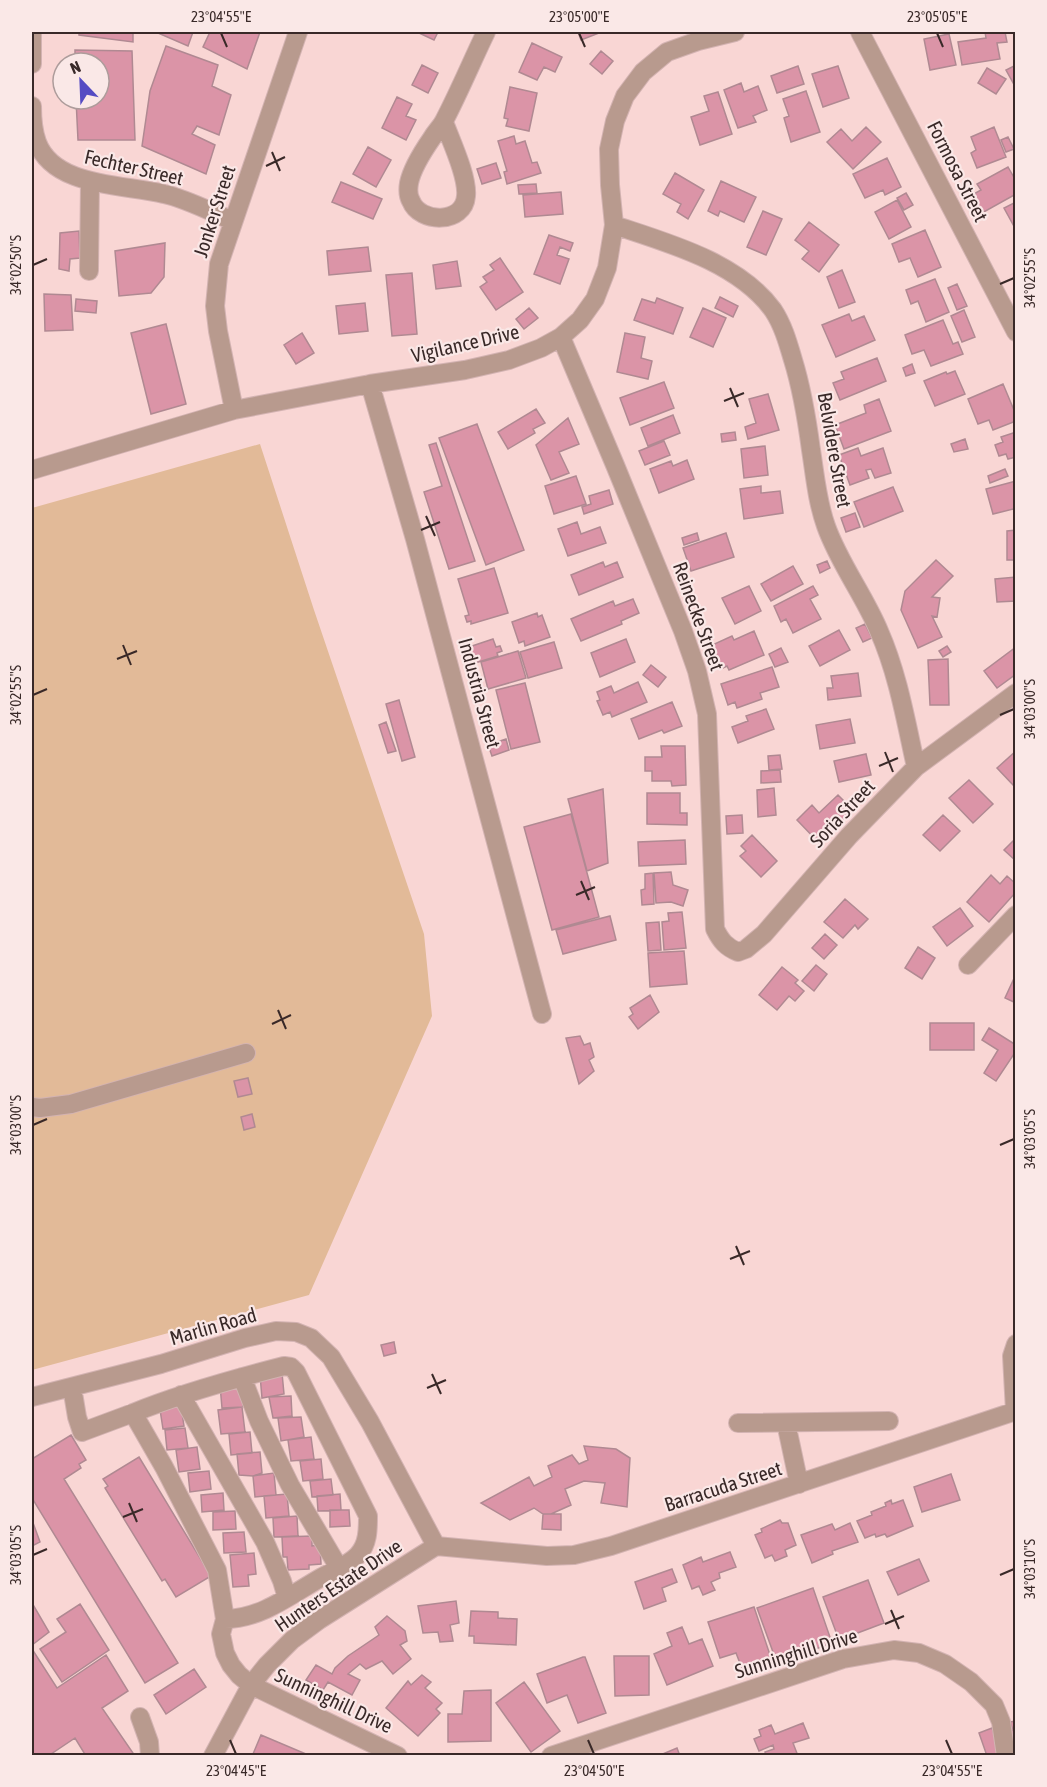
<svg xmlns="http://www.w3.org/2000/svg" width="1047" height="1787" viewBox="0 0 1047 1787" font-family="'Asap Condensed',sans-serif">
<rect width="100%" height="100%" fill="#f9d6d4"/>
<path fill="#e2ba98" d="M260,444l54,166 110,324 8,82 -123,279 -277,75v-862z"/>
<path fill="#db94a7" stroke="#b08992" stroke-width="1.5" d="M79,32h54v10l-54,-7z
M159,32h34l-5,14 -30,-13z
M210,32h50l-13,37 -44,-22z
M417,32h21l-4,8z
M578,32h21v1l-18,7z
M985,32h20l2,10 -10,1 3,16 -38,6 -4,-23 28,-4z
M949,34l7,31 -26,5 -6,-31z
M532,43l30,14 -7,15 -11,-5 -7,13 -18,-8z
M166,46l52,19 -6,21 19,9 -12,40 -22,-9 -5,8 23,11 -9,29 -64,-28 8,-55z
M75,50l57,1 3,89h-57l-2,-41h23v-36h-24z
M601,51l12,10 -11,13 -12,-10z
M422,65l16,8 -10,20 -16,-8z
M1016,65v23l-10,-18z
M798,66l6,18 -27,9 -6,-17z
M838,66l11,32 -26,9 -11,-33z
M987,68l19,11 -10,15 -18,-11z
M741,83l3,9 14,-6 9,24 -14,6 3,6 -18,6 -14,-38z
M510,87l27,6 -8,38 -23,-5 2,-7 -4,-1z
M806,91l14,41 -29,10 -7,-24 5,-2 -6,-17z
M718,92l14,42 -32,11 -9,-28 18,-6 -5,-15z
M397,97l15,7 -6,12 10,4 -10,20 -24,-12z
M866,127l15,15 -28,27 -26,-27 14,-13 11,12z
M994,127l12,30 -29,11 -6,-15 5,-3 -5,-13z
M514,136l2,8 9,-3 7,22 5,-1 4,11 -34,11 -3,-12 3,-1 -9,-30z
M1008,137l6,12 -8,3 -5,-12z
M368,147l23,13 -15,27 -23,-13z
M887,158l14,29 -16,8 -2,-5 -18,8 -12,-24z
M496,163l5,15 -19,6 -5,-15z
M1008,167l8,14v13l-34,19 -10,-18 9,-5 -4,-6z
M675,173l29,17 -16,29 -11,-7 4,-8 -18,-10z
M721,181l35,16 -12,25 -24,-11 -2,5 -10,-5z
M341,182l41,17 -9,20 -41,-17z
M536,184l1,9 -18,1 -1,-9z
M561,192l2,22 -38,3 -2,-22z
M906,193l7,12 -9,5 -7,-12z
M897,200l14,27 -22,12 -14,-27z
M1016,202v28l-12,-22z
M763,211l19,8 -16,36 -19,-8z
M809,222l30,23 -20,27 -17,-13 7,-8 -14,-11z
M925,230l16,37 -23,10 -8,-19 -11,4 -7,-18z
M79,231l1,27 -10,1 -1,12 -10,-2 1,-36z
M549,235l24,8 -3,8 -10,-4 -3,8 12,4 -9,25 -26,-10z
M165,243l-1,34 -13,16 -32,3 -4,-45z
M368,247l3,24 -42,4 -2,-24z
M500,258l23,34 -27,18 -16,-23 7,-5 -4,-5 11,-7 -4,-5z
M457,261l4,25 -25,3 -3,-24z
M842,270l13,32 -16,6 -12,-31z
M412,273l5,61 -25,2 -6,-61z
M935,279l14,33 -23,10 -8,-21 -7,3 -5,-14z
M957,284l10,22 -10,4 -9,-22z
M44,294l27,1 2,35 -28,1z
M720,297l18,9 -5,11 -18,-9z
M657,298l26,10 -10,26 -39,-14 8,-21 13,4z
M76,299l21,2 -1,12 -21,-2z
M365,303l3,28 -29,3 -3,-28z
M529,308l9,10 -14,11 -8,-10z
M703,308l23,10 -13,29 -23,-10z
M964,310l11,27 -13,5 -11,-26z
M849,314l3,7 12,-5 11,24 -39,17 -14,-32z
M943,320l10,24 5,-2 5,12 -32,12 -7,-16 -12,4 -7,-19z
M166,324l20,80 -35,10 -20,-81z
M302,333l12,20 -18,11 -12,-19z
M625,333l20,4 -4,21 11,3 -4,18 -31,-7z
M877,358l9,23 -46,19 -7,-17 11,-4 -3,-7z
M912,364l3,9 -9,3 -3,-8z
M955,371l10,23 -30,12 -11,-25 22,-9 1,2z
M664,382l10,26 -44,17 -10,-27z
M1003,384l13,31v6l-23,9 -4,-10 -11,4 -10,-25z
M768,394l11,36 -31,9 -3,-12 11,-4 -7,-24z
M879,399l12,32 -47,18 -9,-24 31,-12 -2,-8z
M536,409l9,14 -12,6 2,4 -27,16 -10,-17z
M673,415l7,18 -32,13 -7,-18z
M568,418l11,26 -20,8 10,21 -18,7 -15,-35z
M477,424l47,126 -38,15 -47,-127z
M735,432l1,8 -14,2 -1,-8z
M1016,432v25l-8,2 -2,-5 -7,2 -4,-11 8,-3 -2,-5z
M965,439l3,10 -14,3 -3,-8z
M664,441l6,14 -25,10 -6,-14z
M436,443l39,118 -26,8 -25,-77 18,-6 -13,-41z
M765,446l3,29 -24,3 -3,-29z
M858,448l3,8 22,-8 8,25 -16,5 -4,-9 -5,1 3,8 -19,7 -11,-30z
M687,460l7,19 -35,14 -9,-24 21,-8 2,5z
M1005,469l3,7 -18,7 -2,-7z
M576,476l10,28 -32,10 -9,-28z
M1016,481v32l-3,-4 -20,5 -7,-25z
M761,486v7l19,-2 3,22 -39,6 -4,-30z
M893,487l10,24 -39,16 -10,-25z
M609,490l4,14 -29,10 -2,-7 9,-3 -2,-8z
M855,513l5,14 -14,5 -5,-14z
M577,522l4,12 19,-7 6,16 -38,13 -10,-27z
M1016,530v30h-9v-29z
M697,533l2,7 -15,5 -2,-7z
M726,533l8,24 -43,14 -8,-23z
M936,560l17,16 -21,21 8,1 -3,19 -5,-1 10,21 -24,11 -17,-38 4,-19z
M827,561l3,7 -10,5 -3,-8z
M603,562l2,5 12,-5 6,15 -44,18 -8,-20z
M793,566l10,18 -32,17 -10,-17z
M494,568l14,45 -37,11v-3l-4,1 -2,-6 4,-1 -11,-36z
M1016,577v24l-19,1 -2,-23z
M749,586l12,25 -26,13 -13,-26z
M813,586l5,9 -8,4 11,20 -28,14 -7,-14 -5,3 -7,-16z
M633,599l6,14 -18,8 1,3 -41,17 -10,-22 42,-18 2,5z
M537,613l1,4 4,-2 8,22 -25,9 -1,-5 -5,2 -7,-21z
M865,624l7,14 -9,4 -7,-14z
M839,630l11,20 -30,16 -11,-20z
M754,631l10,24 -35,15 -2,-4 -6,3 -11,-23 22,-10 2,4z
M493,639l3,8 4,-1 2,5 -5,2 1,3 -23,7 -6,-16z
M626,639l9,23 -35,15 -9,-24z
M554,642l8,26 -34,10 -8,-26z
M947,646l4,6 -8,5 -4,-6z
M1016,647v27l-19,14 -13,-17z
M781,648l7,14 -13,5 -6,-13z
M518,651l8,27 -38,11 -7,-27z
M948,659l1,46h-19l-2,-45z
M651,665l15,12 -8,10 -15,-12z
M772,667l7,20 -19,6 2,6 -25,9 -2,-6 -7,3 -7,-21z
M858,673l3,23 -33,4 -1,-12h6l-2,-12z
M638,682l9,20 -35,15 -2,-5 -7,3 -6,-14 3,-1 -3,-8 14,-6 3,7z
M525,683l15,59 -29,7 -15,-59z
M399,700l16,57 -13,4 -16,-57z
M672,702l10,24 -18,7 -2,-3 -23,9 -8,-20z
M766,709l8,20 -36,14 -6,-16 16,-6 -2,-5z
M850,719l5,24 -35,6 -4,-24z
M386,722l10,29 -8,2 -9,-28z
M506,739l3,11 -17,6 -4,-11z
M661,746h24l1,39 -14,1 -1,-5h-19v-10h-7v-14h17z
M1016,751v37l-19,-20z
M866,754l5,21 -32,7 -5,-21z
M780,755l2,14 -13,1 -1,-14z
M780,770l1,12 -20,1v-12z
M969,780l24,24 -20,19 -24,-25z
M774,788l2,27 -18,2 -1,-27z
M603,789l5,74 -21,8 -19,-72z
M647,793h33v20h7v12l-40,-1z
M838,795l15,15 -34,33 -22,-23 15,-15 7,8z
M571,814l28,103 -47,13 -28,-103z
M742,815l1,18 -16,1 -1,-18z
M943,815l17,16 -20,20 -17,-16z
M752,835l25,26 -16,16 -21,-21 6,-5 -5,-5z
M1016,838v23l-12,-11z
M685,840l1,24 -47,2 -1,-24z
M671,872l2,13 15,5 -5,16 -12,-4 -15,1 -2,-30z
M653,873l1,31 -12,1 -1,-15 4,-1v-15z
M991,875l9,9 7,-8 9,8v8l-27,30 -22,-20z
M845,899l23,20 -10,10 -3,-4 -12,13 -19,-16z
M960,908l13,18 -26,20 -14,-19z
M682,912l4,36 -22,2 -2,-28 7,-1 -1,-8z
M610,916l6,24 -53,14 -7,-24z
M659,922l2,28 -13,1 -2,-28z
M825,934l12,11 -13,14 -12,-11z
M918,947l17,11 -13,21 -17,-11z
M684,951l3,33 -37,3 -2,-34z
M816,965l11,9 -13,17 -12,-10z
M782,967l16,13 -3,3 9,8 -9,10 -6,-5 -12,14 -18,-15z
M1016,974v29l-11,-5z
M650,995l9,17 -21,17 -9,-12 4,-3 -3,-6z
M930,1023h44v27h-44z
M989,1028l27,17v6l-20,30 -12,-8 14,-23 -16,-10z
M580,1036l4,9 6,-2 4,14 -5,3 5,11 -15,13 -13,-46z
M248,1078l4,16 -14,3 -4,-16z
M252,1114l3,13 -11,3 -3,-13z
M394,1342l2,11 -12,3 -3,-11z
M282,1373l2,21 -22,4 -2,-23z
M241,1383l2,24 -21,1 -2,-23z
M291,1396l1,20 -19,2 -4,-21z
M180,1400l4,26 -21,3 -4,-26z
M242,1407l3,25 -24,2 -3,-24z
M301,1417l3,20 -23,4 -3,-23z
M185,1428l3,20 -21,2 -2,-20z
M250,1432l2,21 -21,2 -2,-21z
M71,1435l15,25 -7,4 2,4 -17,11 114,184 -33,20 -113,-185v-39z
M311,1437l3,22 -23,2 -3,-21z
M584,1446l32,3 14,9 -3,49 -26,-4 4,-20 -21,-2 -19,8 6,16 -20,9h-8l-9,-6 -24,12 -29,-17 48,-26 5,9 18,-9 -4,-11 24,-11 7,9 9,-4z
M197,1447l3,22 -21,3 -3,-22z
M260,1452l2,21 -9,3 -14,-1 -2,-21z
M139,1457l72,119 -35,21 -11,-18 -3,2 -57,-93 3,-2 -5,-7z
M321,1459l2,20 -20,2 -3,-20z
M209,1471l2,18 -21,3 -2,-19z
M274,1473l2,22 -21,2 -2,-21z
M951,1474l9,26 -38,12 -8,-25z
M331,1479l2,16 -21,2 -2,-16z
M223,1493l1,17 -22,2 -1,-17z
M287,1494l2,22 -23,2 -2,-22z
M340,1494l1,16 -23,1 -1,-15z
M891,1500l1,4 11,-4 10,26 -26,11 -2,-3 -9,3 -1,-3 -10,4 -8,-17 15,-6 -1,-3 15,-6 -1,-3z
M330,1510h19l1,16 -20,1z
M235,1511l1,18 -23,1v-18z
M543,1514h18v16l-19,-1z
M297,1516l1,20 -24,1 -1,-19z
M32,1520l8,22 -8,4z
M780,1520l2,3h6l8,22 -11,5 2,6 -12,5 -3,-6 -7,3 -10,-23 7,-3 -1,-3z
M850,1523l8,19 -26,9 1,3 -21,9 -11,-28 31,-11 3,6z
M244,1532l2,20 -22,1 -1,-20z
M312,1536v10l8,-1 1,19 -12,1v4l-21,1 -1,-13h-4l-1,-20z
M730,1552l6,15 -17,6 1,5 -9,4 4,8 -12,5 -4,-9 -7,3 -9,-24 18,-8 2,5z
M254,1553l2,21 -8,1 1,11 -16,1 -3,-32z
M919,1559l10,22 -31,14 -11,-23z
M672,1569l5,13 -15,6 4,13 -22,8 -9,-27z
M868,1580l16,43 -45,17 -16,-43z
M813,1588l19,55 -55,20 -20,-55z
M456,1601l3,22 -9,2 3,16 -13,1 -2,-10 -15,1 -5,-27z
M32,1603l17,29 -17,13z
M80,1604l29,46 -47,32 -22,-33 26,-17 -9,-13z
M754,1607l18,54 -29,10 -7,-18 -16,5 -12,-36z
M471,1611l27,1v6l19,1 -1,26 -42,-2v-7h-5z
M387,1616l18,15 2,10 -7,4 11,14 -18,15 -11,-13 -16,8 -6,-5 -12,10 12,6 -8,15 -24,-13 -5,8 -17,-10 10,-15 16,9 3,-6 13,-12 31,-21 -4,-8z
M682,1627l7,17 13,-5 11,27 -46,19 -13,-31 18,-8 -5,-13z
M32,1649l25,39 49,-33 22,36 -26,17 31,45 -4,3h-43l-11,-18 -27,18h-16z
M614,1656h35v39l-34,1z
M583,1657h2l21,56 -28,10 -11,-28 -20,8 -10,-29z
M194,1669l12,18 -40,27 -12,-19z
M422,1675l9,7 -6,6 17,15 -6,6 4,4 -22,23 -32,-28 22,-27 3,4z
M524,1682l36,49 -29,21 -35,-49z
M491,1690v51l-43,1v-28h14l2,-23z
M1016,1721v21h-3l-4,-10 4,-2 -3,-8z
M803,1723l6,15 -16,5 5,13h-32l-1,-4 9,-3 -1,-4 -14,6 -5,-12 7,-3 -2,-6 12,-5 4,9z
M992,1728l9,26 -14,2 -8,-23z
M261,1735l45,19v2h-48l-5,-2z
M677,1748l3,8h-22z"/>
<g fill="none" stroke-linecap="round" stroke-linejoin="round">
<defs>
<path id="minor" d="M860,32l156,300
M32,64v-32
M32,106c0,13 1,25 5,36 17,46 88,42 127,52 23,5 47,18 69,27
M444,122c7,19 24,55 22,74 -2,28 -46,28 -55,5 -3,-5 -3,-12 -2,-18 3,-15 14,-32 23,-45 4,-7 10,-12 13,-19 15,-29 27,-58 41,-87
M614,225c54,18 124,37 159,85 10,15 15,33 20,50 9,29 14,60 18,90 4,25 6,51 15,76 13,37 38,69 53,105 19,43 27,91 37,136
M89,271l1,-90
M561,337l54,128 68,166 14,40 10,43 8,215c6,12 11,18 23,23l8,-3 18,-15 85,-98 67,-69 100,-74
M370,384l45,155 127,475
M234,410l-16,-79 -3,-25 4,-42 79,-232
M32,470l202,-60 136,-26 95,-14 44,-10 32,-12 20,-11 19,-17 15,-21 12,-31 7,-43 -4,-40 -1,-36 6,-28 10,-25 18,-24 24,-20 31,-11 37,-9
M968,965l48,-50
M32,1107l8,1 31,-4 175,-51
M242,1377l17,44 31,64 49,83
M72,1387l5,30 5,15 51,-19
M181,1395l84,147 17,39 5,17
M32,1397l129,-33 84,-26 31,-7 20,1 15,6 20,19 39,65 66,124
M1015,1411l-3,-55 4,-12
M738,1423l151,-2
M786,1423l13,61
M436,1546l111,10 27,-1 37,-9 405,-135
M225,1619c36,0 67,-25 97,-42 11,-6 27,-12 36,-22 10,-11 10,-25 10,-39l-72,-144 -5,-5 -7,-1c-51,13 -102,27 -151,47l31,54 53,103 8,49 -4,15 4,19 6,12 8,10 12,10 147,71
M140,1717l9,25 1,14
M213,1756l38,-71 16,-20 25,-25 27,-20 117,-74
M551,1756l292,-97 51,-9 25,3 26,11 26,18 23,23 7,17 5,34"/>
</defs>
<use href="#minor" stroke="#d3b3b2" stroke-width="20"/>
<use href="#minor" stroke="#b89a8e" stroke-width="18"/>
</g>
<path fill="none" stroke="#392928" stroke-width="2" d="M221,33l6,14M579,33l6,14M937,33l6,14M272,152l8,19M266,166l19,-9M33,265l14,-6M1000,284l14,-6M730,388l8,19M724,401l20,-8M426,516l9,20M421,530l19,-8M123,645l8,20M117,659l20,-8M33,695l14,-6M1000,715l14,-6M885,752l8,20M879,766l19,-8M581,881l8,19M576,895l19,-8M278,1010l8,19M272,1024l19,-9M33,1125l14,-6M1000,1145l14,-6M736,1246l8,19M730,1259l20,-8M432,1374l9,20M427,1388l19,-8M129,1503l8,19M123,1517l20,-8M33,1555l14,-6M1000,1575l14,-6M891,1610l8,19M885,1624l19,-8M230,1740l6,14M588,1740l6,14M946,1740l6,14"/>
<g text-anchor="middle" dominant-baseline="central" stroke-width="4.5" stroke-linejoin="round" paint-order="stroke">
<g font-size="20" fill="#392928" stroke="#fae8e7">
<text transform="translate(134 167) rotate(13)">Fechter Street</text>
<text transform="translate(958 171) rotate(63)">Formosa Street</text>
<text transform="translate(214 211) rotate(-72)">Jonker Street</text>
<text transform="translate(465 343) rotate(-13)">Vigilance Drive</text>
<text transform="translate(835 450) rotate(80)">Belvidere Street</text>
<text transform="translate(699 616) rotate(70)">Reinecke Street</text>
<text transform="translate(480 693) rotate(75)">Industria Street</text>
<text transform="translate(842 813) rotate(-47)">Soria Street</text>
<text transform="translate(213 1326) rotate(-16)">Marlin Road</text>
<text transform="translate(723 1486) rotate(-18)">Barracuda Street</text>
<text transform="translate(338 1585) rotate(-34)">Hunters Estate Drive</text>
<text transform="translate(796 1653) rotate(-17)">Sunninghill Drive</text>
<text transform="translate(334 1700) rotate(25)">Sunninghill Drive</text>
</g>
</g>
<rect width="1047" height="1787" fill="none" stroke="#fae8e7" stroke-width="66"/>
<g transform="translate(81 81) rotate(337)"><circle r="28" fill="#fae8e7" stroke="#ad9c9b" stroke-width="1.5"/>
<path d="M0-4.5L10 22L0 15L-10 22Z" fill="#554bc3"/>
<text y="-9" font-size="16" font-weight="bold" text-anchor="middle" fill="#392928">N</text>
</g>
<rect x="33" y="33" width="981" height="1721" fill="none" stroke="#392928" stroke-width="2"/>
<g font-size="15" text-anchor="middle" fill="#392928">
<text x="221" y="22">23°04'55"E</text>
<text x="579" y="22">23°05'00"E</text>
<text x="937" y="22">23°05'05"E</text>
<text transform="translate(16 265) rotate(-90)" y="5">34°02'50"S</text>
<text transform="translate(1030 278) rotate(-90)" y="5">34°02'55"S</text>
<text transform="translate(16 695) rotate(-90)" y="5">34°02'55"S</text>
<text transform="translate(1030 709) rotate(-90)" y="5">34°03'00"S</text>
<text transform="translate(16 1125) rotate(-90)" y="5">34°03'00"S</text>
<text transform="translate(1030 1139) rotate(-90)" y="5">34°03'05"S</text>
<text transform="translate(16 1555) rotate(-90)" y="5">34°03'05"S</text>
<text transform="translate(1030 1569) rotate(-90)" y="5">34°03'10"S</text>
<text x="236" y="1776">23°04'45"E</text>
<text x="594" y="1776">23°04'50"E</text>
<text x="952" y="1776">23°04'55"E</text>
</g>
</svg>
